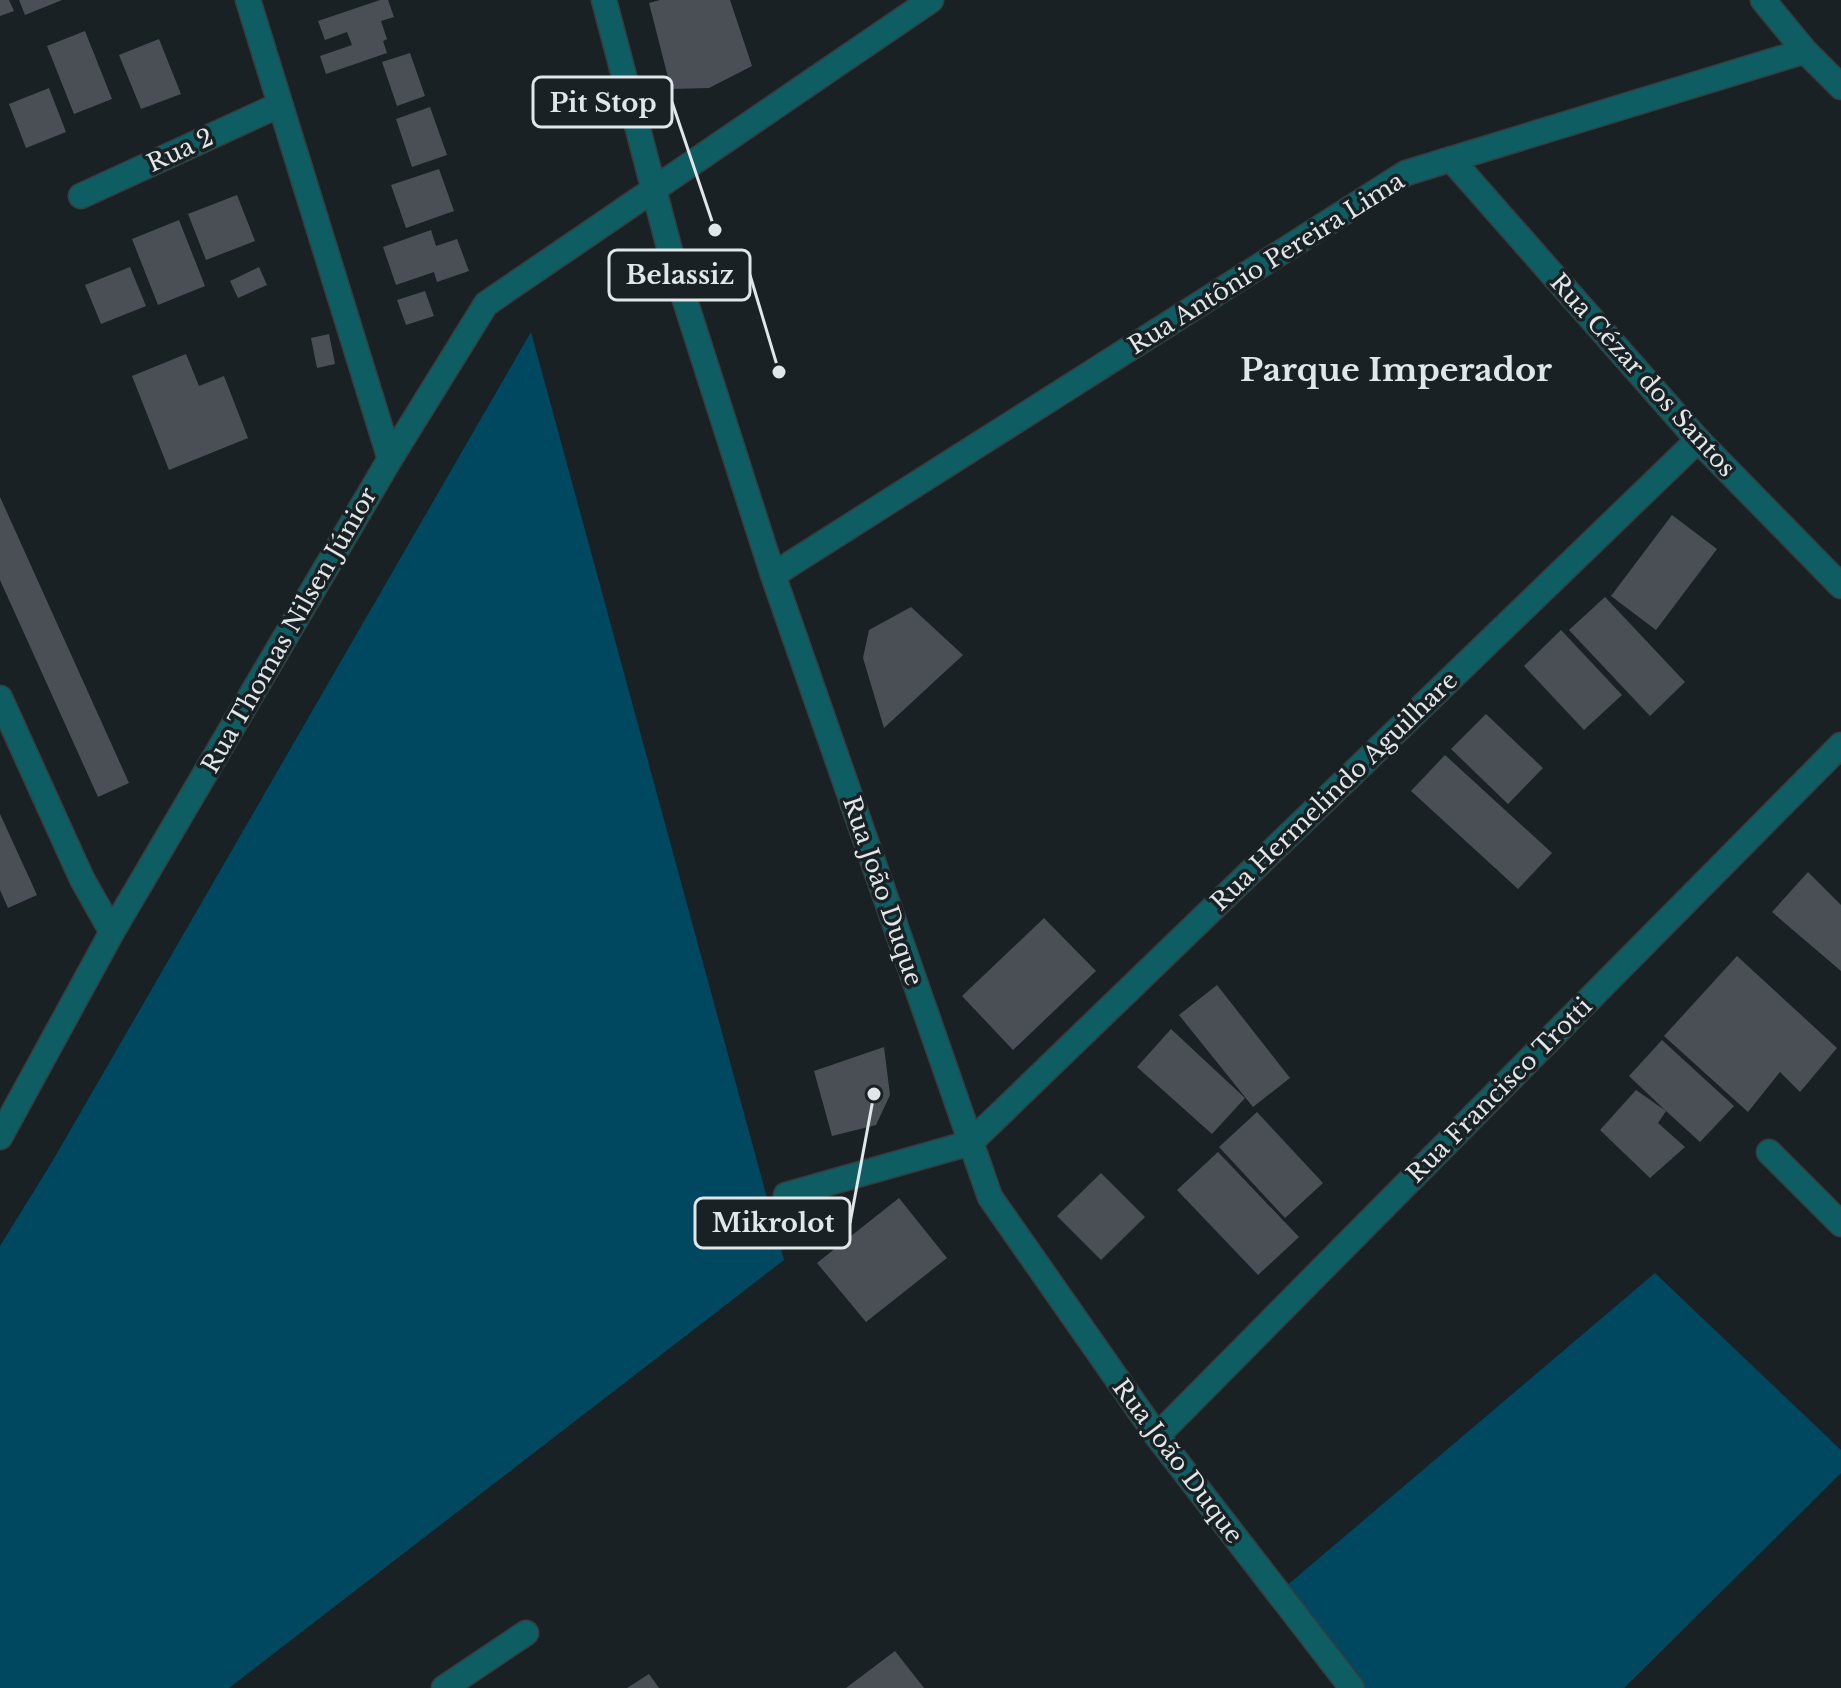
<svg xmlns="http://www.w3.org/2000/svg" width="1841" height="1688" viewBox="0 0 1841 1688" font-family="'Libre Baskerville',serif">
<rect width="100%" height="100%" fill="#1a2124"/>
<path fill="#004860" d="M531,332l253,928 -555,428h-229v-442l52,-84z
M1655,1273l186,177v23l-217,215h-261l-85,-95z"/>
<path fill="#4a4f56" d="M0,0h9l5,11 -14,5z
M19,0h43l-37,15z
M380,0h8l6,17 -13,4 6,18 -4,2 4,12 -61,21 -6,-18 32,-11 -5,-13 -22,8 -7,-19z
M660,0h70l22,66 -43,22 -38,1 -22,-86z
M85,31l27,68 -38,15 -27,-68z
M159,39l22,55 -40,15 -22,-54z
M410,53l15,43 -28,10 -15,-44z
M49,88l17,44 -40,16 -17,-44z
M430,107l17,48 -35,12 -16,-48z
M439,169l15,42 -48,17 -15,-43z
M237,195l18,46 -49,19 -18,-46z
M179,220l26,66 -47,19 -26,-66z
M431,230l5,16 21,-7 12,32 -32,11 -3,-10 -38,13 -13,-38z
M130,267l16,39 -45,18 -16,-39z
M259,267l8,18 -29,13 -8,-17z
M425,291l9,25 -28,9 -9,-25z
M329,334l6,30 -18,4 -6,-30z
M186,354l13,32 25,-10 24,62 -79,32 -37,-94z
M0,497l129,286 -31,14 -98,-217z
M1672,515l45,34 -61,81 -45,-34z
M1605,597l80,85 -35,34 -81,-86z
M911,607l52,48 -79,73 -21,-70 6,-28z
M1561,630l61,65 -38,35 -60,-64z
M1486,714l57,54 -35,36 -57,-55z
M1445,755l107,98 -34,36 -107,-98z
M0,814l37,81 -29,13 -8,-18z
M1808,872l33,33v66l-69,-59z
M1044,918l52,53 -83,79 -51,-54z
M1737,956l100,92 -37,44 -20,-20 -32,40 -84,-76z
M1217,985l73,93 -37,29 -74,-92z
M1171,1029l74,69 -33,36 -75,-67z
M1662,1040l72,66 -34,36 -34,-31 -8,12 27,24 -35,31 -50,-48 36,-40 30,21 -37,-35z
M884,1047l6,48 -14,30 -44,11 -18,-65z
M1257,1112l66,71 -38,35 -66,-71z
M1218,1152l81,85 -41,38 -81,-85z
M1101,1173l44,44 -44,43 -44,-44z
M899,1198l48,60 -81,64 -49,-59z
M895,1651l29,37h-78z
M649,1674l10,14h-32z"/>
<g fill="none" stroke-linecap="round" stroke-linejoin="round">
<defs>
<path id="minor" d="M248,0l142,459
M604,0l70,266 99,309 217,622 167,239 195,252
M1763,0l42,51 36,36
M1451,159l247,281 143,146
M81,196l198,-91
M773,575l633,-402 399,-122
M0,698l82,181 30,53
M0,1137l112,-205 278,-473 96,-155 445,-304
M1769,1152l72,72
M786,1195l184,-52 728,-703
M1157,1436l684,-691
M444,1688l82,-55"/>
</defs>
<use href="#minor" stroke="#363d3f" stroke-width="27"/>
<use href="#minor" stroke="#0e5d63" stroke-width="24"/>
</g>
<g text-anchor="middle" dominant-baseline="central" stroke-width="7" stroke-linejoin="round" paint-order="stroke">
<g font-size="24" fill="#e1e6e8" stroke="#1a2124">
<text transform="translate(180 150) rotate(-25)">Rua 2</text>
<text transform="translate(1266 263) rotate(-32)">Rua Antônio Pereira Lima</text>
<text transform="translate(1643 375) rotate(48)">Rua Cézar dos Santos</text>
<text transform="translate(289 630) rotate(-60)">Rua Thomas Nilsen Júnior</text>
<text transform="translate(1334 791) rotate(-44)">Rua Hermelindo Aguilhare</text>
<text transform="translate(883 891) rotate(71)">Rua João Duque</text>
<text transform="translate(1499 1090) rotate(-45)">Rua Francisco Trotti</text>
<text transform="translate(1178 1461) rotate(53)">Rua João Duque</text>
</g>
<g font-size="32" font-weight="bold" fill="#e1e6e8" stroke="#1a2124">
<text x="1396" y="370">Parque Imperador</text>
</g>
</g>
<path fill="none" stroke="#e1e6e8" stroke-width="3" d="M715 230L672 102M779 372L750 275M874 1094L850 1223"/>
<g fill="#e1e6e8" stroke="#1a2124" stroke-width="3">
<circle cx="715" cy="230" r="8"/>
<circle cx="779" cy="372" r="8"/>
<circle cx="874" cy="1094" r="8"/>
</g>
<g fill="#1a2124" stroke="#e1e6e8" stroke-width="3">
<rect x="533" y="77" width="139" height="50" rx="8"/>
<rect x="609" y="250" width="141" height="50" rx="8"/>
<rect x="695" y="1198" width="155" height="50" rx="8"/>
</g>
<g font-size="26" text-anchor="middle" font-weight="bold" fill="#e1e6e8">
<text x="603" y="112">Pit Stop</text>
<text x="680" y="284">Belassiz</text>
<text x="773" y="1232">Mikrolot</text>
</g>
</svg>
